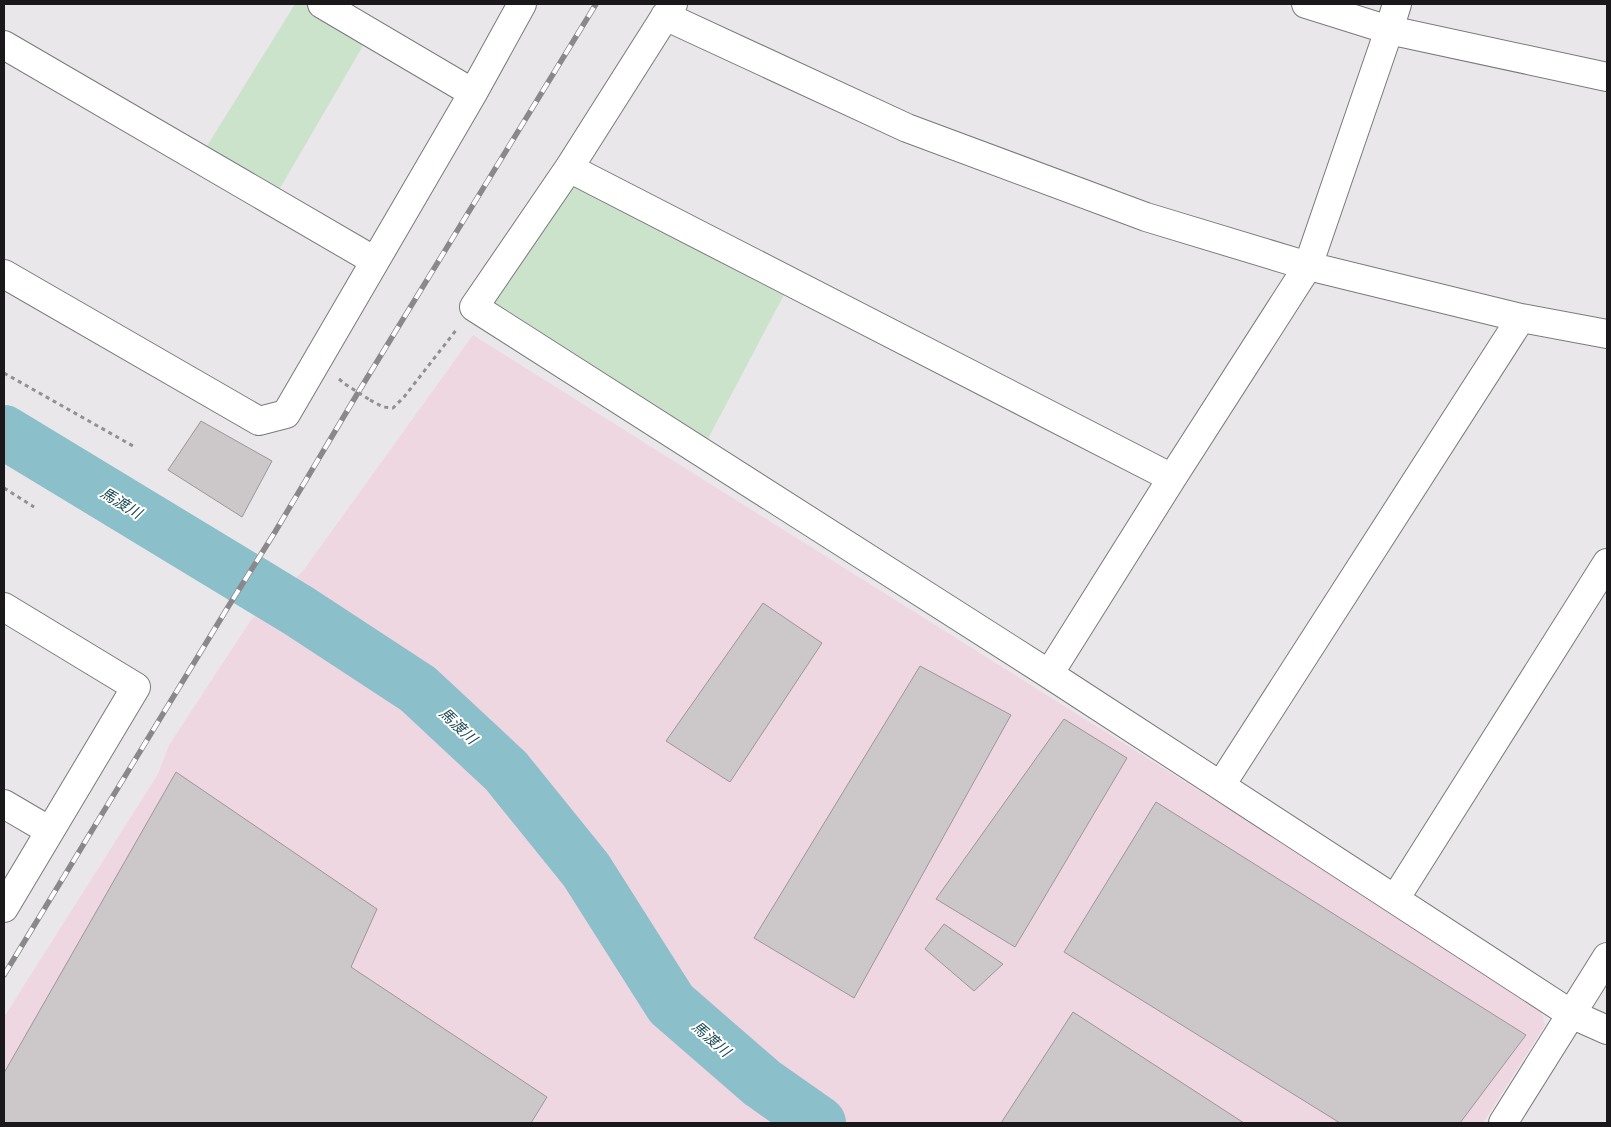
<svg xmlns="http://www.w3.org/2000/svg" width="1611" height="1127" viewBox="0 0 1611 1127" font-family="'DejaVu Sans','Noto Sans JP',sans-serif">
<rect width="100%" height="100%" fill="#eae7ea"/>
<path fill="#efd7e1" d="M473,335l1066,669 6,21 -62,98h-1479v-106l154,-243 11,-29 82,-125 52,-49z"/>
<path fill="#cbe3cb" d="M295,4h23l49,35 -95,163 -70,-48z
M565,173l220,120 -84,159 -227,-145z"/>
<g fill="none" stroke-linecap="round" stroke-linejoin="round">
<path stroke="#8bbfca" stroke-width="54" d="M4,432l295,179 119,78 88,82 80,99 85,134 91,79 57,40"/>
</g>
<path fill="#ccc7c9" stroke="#9b9798" d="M201,421l71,40 -30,56 -74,-47z
M763,603l59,40 -92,139 -64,-41z
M920,666l91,49 -157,283 -100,-60z
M1064,719l63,39 -112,189 -79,-48z
M176,772l201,137 -26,58 196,130 -16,26h-527v-50z
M1156,802l370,233 -66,88h-120l-276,-171z
M944,924l59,40 -29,27 -49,-42z
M1073,1012l171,111h-243z"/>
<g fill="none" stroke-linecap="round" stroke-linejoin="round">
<defs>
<path id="minor" d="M322,4l151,89
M673,4l-104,164 -95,139 575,367 522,340 36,16
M665,16l242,112 239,89 162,49 213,52 86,16
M4,45l371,216
M569,168l603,310
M4,274l255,147 27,-7 187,-321 49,-89
M4,607l132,80 -132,221
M1049,674l123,-196 136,-212 81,-236 8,-26
M1221,785l300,-467
M4,804l46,27
M1395,899l212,-336
M1503,1123l104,-166"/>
<path id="tertiary" d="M1306,4l83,26 218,47"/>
</defs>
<use href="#minor" stroke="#7b797c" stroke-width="30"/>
<use href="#tertiary" stroke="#7b797c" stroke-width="30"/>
<path stroke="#929092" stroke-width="3" stroke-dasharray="4 4" stroke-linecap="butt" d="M4,373l129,73
M339,379l6,5
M370,400l13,7 10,1 11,-11 53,-68
M4,488l30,19"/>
<use href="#minor" stroke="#fff" stroke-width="28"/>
<use href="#tertiary" stroke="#fff" stroke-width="28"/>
<defs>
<path id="rail" d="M4,975l224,-368 47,-75 84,-141 237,-387"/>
</defs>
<use href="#rail" stroke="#8b888b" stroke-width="5.5"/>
<use href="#rail" stroke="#fff" stroke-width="4" stroke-dasharray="11" stroke-linecap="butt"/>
<path stroke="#929092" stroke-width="3" stroke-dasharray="4 4" stroke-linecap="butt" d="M345,384l25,16"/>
</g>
<g text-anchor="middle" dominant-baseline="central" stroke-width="4" stroke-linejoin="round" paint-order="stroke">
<g font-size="15" font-style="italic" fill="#1c4a53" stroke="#fff">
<text transform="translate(121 503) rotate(31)">馬渡川</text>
<text transform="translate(458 726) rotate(43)">馬渡川</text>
<text transform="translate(711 1039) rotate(41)">馬渡川</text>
</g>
</g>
<rect width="1611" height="1127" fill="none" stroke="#1a181a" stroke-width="10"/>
</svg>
